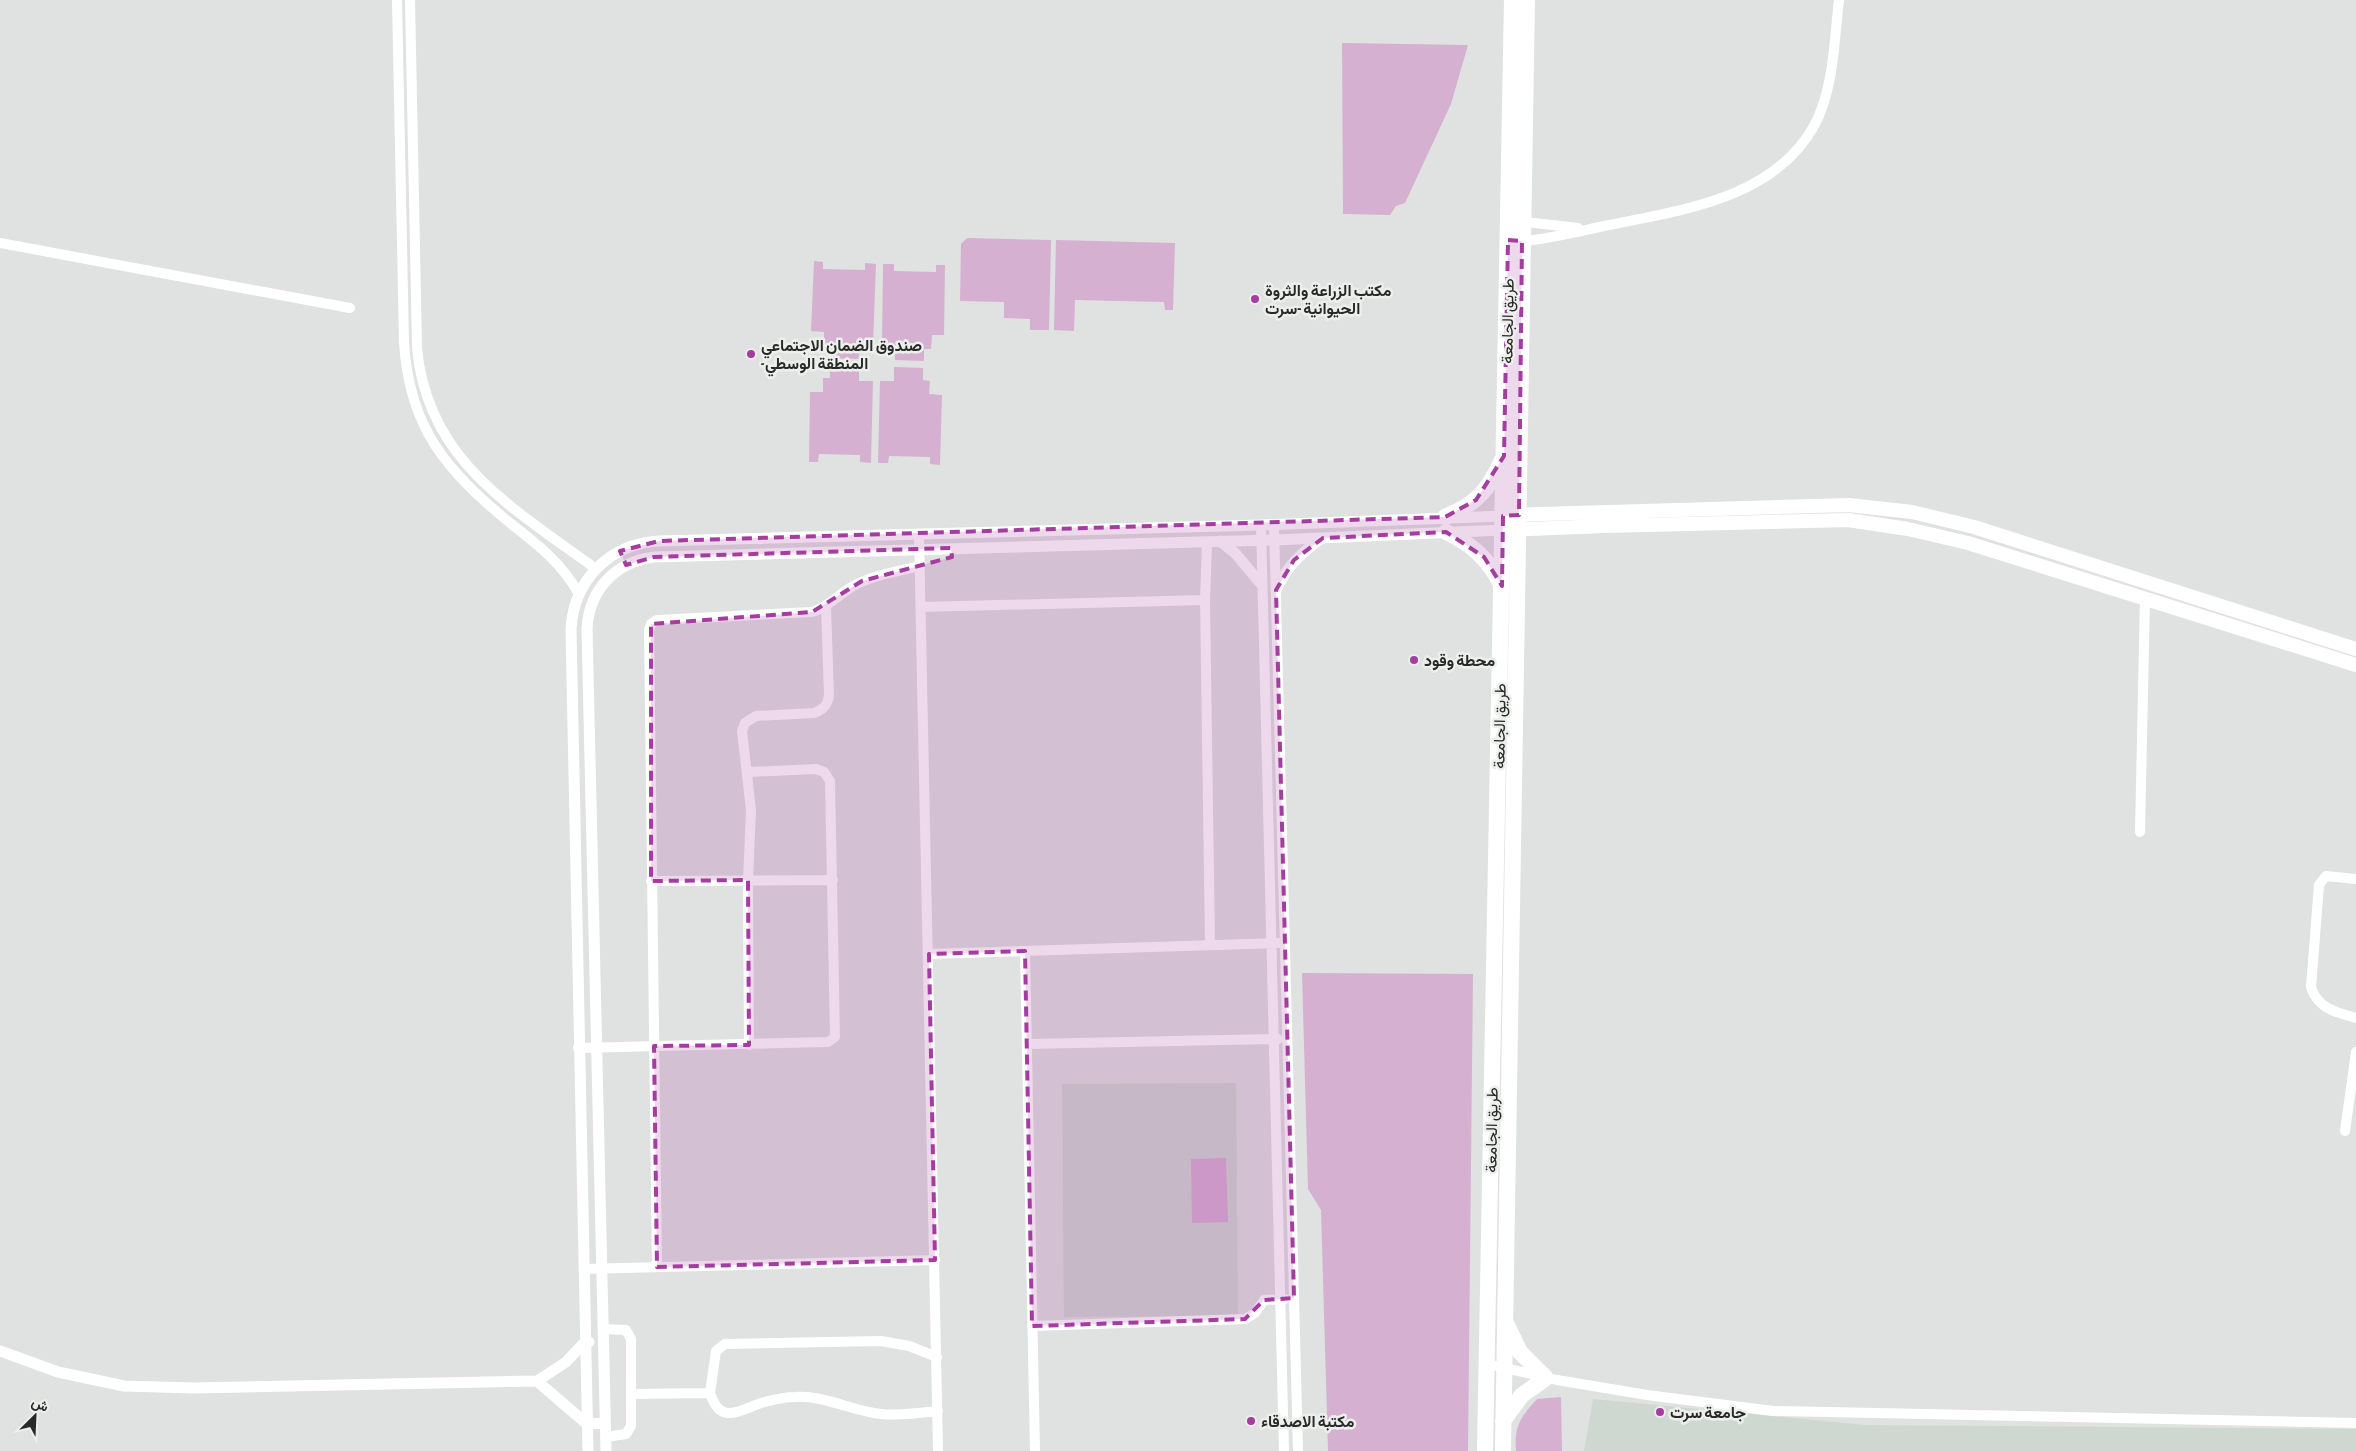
<svg xmlns="http://www.w3.org/2000/svg" width="2356" height="1451" viewBox="0 0 2356 1451" font-family="'Asap Condensed',Vazirmatn,sans-serif">
<rect width="100%" height="100%" fill="#dfe2e0"/>
<path fill="#cfd8d0" d="M1236,1083l2,233 -174,1 -2,-233z
M1593,1399l273,26 490,4v22h-772z"/>
<path fill="#d6b0d1" d="M1342,43l126,2 -17,59 -46,99 -9,3 -6,9 -47,-1z
M967,238l84,2 -2,90h-19v-11l-26,-1v-16l-44,-1 1,-57z
M1056,240l119,3 -2,67h-8l-1,-8 -89,-2 -1,31 -20,-1z
M814,261l9,1v7l42,1v-7l11,1 -3,81h-13l-1,14 -29,-1 1,-12h-7v-14l-13,-1z
M883,264h11v7l42,1v-7h9l-1,70h-12l-1,14h-7v12l-29,-1v-14l-13,-1z
M830,366h29v15h14l-2,82 -11,-1v-7l-41,-1 -1,8h-9l1,-70h13v-14h7z
M894,367l29,1v12l7,1 -1,13 13,1 -2,70 -10,-1v-7l-41,-1 -1,7h-10l2,-82h14z
M1302,973l171,1 -5,477h-140l-7,-241 -13,-21z
M1226,1158l2,64 -36,1 -1,-64z
M1561,1397l1,54h-46c-2,-26 5,-34 21,-52z"/>
<g fill="none" stroke-linecap="round" stroke-linejoin="round">
<path stroke="#fff" stroke-width="10" d="M397,0l7,342c5,86 42,128 106,181 27,21 52,40 69,71
M410,0l7,348c10,113 96,160 179,221
M1518,221l60,7
M1519,241c24,0 65,-11 90,-16 73,-15 164,-26 205,-99 20,-37 20,-85 25,-126
M0,243l350,65
M1261,525l23,926
M1274,525l24,926
M919,535l19,916
M1207,542l-2,58 5,345
M921,607l284,-7
M2140,832l5,-234
M2356,879l-30,-3 -7,9 -8,102c7,22 25,25 45,31
M651,881l182,-1
M1025,951l10,500
M929,954l349,-11
M1027,1044l251,-5
M749,1045l-1,-165 3,-70 -9,-79 3,-8 11,-7 58,-3c9,-3 14,-8 15,-18l-3,-88
M578,1048l250,-6 7,-5 -5,-256 -6,-9 -8,-3 -68,3
M2345,1131l11,-79
M657,1267l-8,-637 2,-6 6,-4 155,-8c17,-5 28,-19 43,-27 20,-10 43,-14 65,-19
M584,1269l351,-9
M1032,1326l213,-7 10,-6 9,-13 21,-1
M603,1329l23,1 5,9v87l-5,8 -20,3
M1487,1364l70,16 90,15 126,16 583,12
M710,1393l6,-42 9,-7 156,-3 28,5 28,11
M631,1394l79,-1c10,32 28,18 51,10 11,-3 22,-6 34,-6 30,-2 56,14 86,17 19,2 38,-1 57,-3"/>
<path stroke="#fff" stroke-width="11" d="M1220,541l15,12 27,32
M1276,590c11,-24 25,-37 46,-52
M0,1351l58,21 66,14 69,2 344,-7 29,-19 19,-20h4
M537,1381l50,43 18,-1
M588,1451l-17,-822c3,-50 39,-85 88,-88l602,-16 242,-9
M606,1451l-19,-822c2,-39 28,-67 67,-72l621,-17 228,-10"/>
<path stroke="#fff" stroke-width="14" d="M1508,515l341,-10 63,7 62,15 382,122
M1509,530l95,-4 244,-6 60,9 60,14 388,122"/>
<path stroke="#fff" stroke-width="16" d="M1445,517c31,-13 43,-26 57,-57
M1446,532c26,12 42,27 55,52
M1507,1325l13,27 25,25
M1503,1421l19,-26 23,-16
M1485,1451l27,-1451
M1503,1451l24,-1451"/>
</g>
<path fill="#a53c9f" fill-opacity="0.2" stroke="#a53c9f" stroke-width="4" stroke-dasharray="10 6" stroke-linejoin="round" d="M1508,240l14,1 -3,274 -16,1 -1,70 -18,-29 -38,-25 -123,6 -29,22 -18,30 18,708 -30,2 -19,19 -213,7 -7,-375 -96,3 6,306 -278,7 -3,-221 95,-1 -1,-165 -97,1v-257l161,-12 50,-31 90,-24 -1,-9 -297,9 -28,8 -6,-14 39,-10 786,-24 31,-17 28,-44z"/>
<g fill="#a53c9f" stroke="#edefed" stroke-width="2">
<circle cx="1255" cy="299" r="5"/>
<circle cx="751" cy="354" r="5"/>
<circle cx="1414" cy="660" r="5"/>
<circle cx="1660" cy="1412" r="5"/>
<circle cx="1251" cy="1421" r="5"/>
</g>
<g text-anchor="middle" dominant-baseline="central" stroke-width="5" stroke-linejoin="round" paint-order="stroke">
<g font-size="16" font-weight="bold" fill="#282928" stroke="#edefed" text-anchor="start">
<text x="1265" y="290">مكتب الزراعة والثروة<tspan x="1265" dy="18">الحيوانية -سرت</tspan></text>
<text x="761" y="345">صندوق الضمان الاجتماعي<tspan x="761" dy="18">-المنطقة الوسطي</tspan></text>
<text x="1424" y="660">محطة وقود</text>
<text x="1670" y="1412">جامعة سرت</text>
<text x="1261" y="1421">مكتبة الاصدقاء</text>
</g>
<g font-size="16" fill="#282928" stroke="#edefed">
<text transform="translate(1507 321) rotate(-89)">طريق الجامعة</text>
<text transform="translate(1499 726) rotate(-89)">طريق الجامعة</text>
<text transform="translate(1491 1130) rotate(-89)">طريق الجامعة</text>
</g>
</g>
<g transform="translate(35 1416) rotate(24)" stroke="#edefed" stroke-width="4" paint-order="stroke">
<path d="M0-4L9 19L0 12L-9 19Z" fill="#282928"/>
<text y="-8" font-size="14" font-weight="bold" text-anchor="middle" fill="#282928">ش</text>
</g>
</svg>
